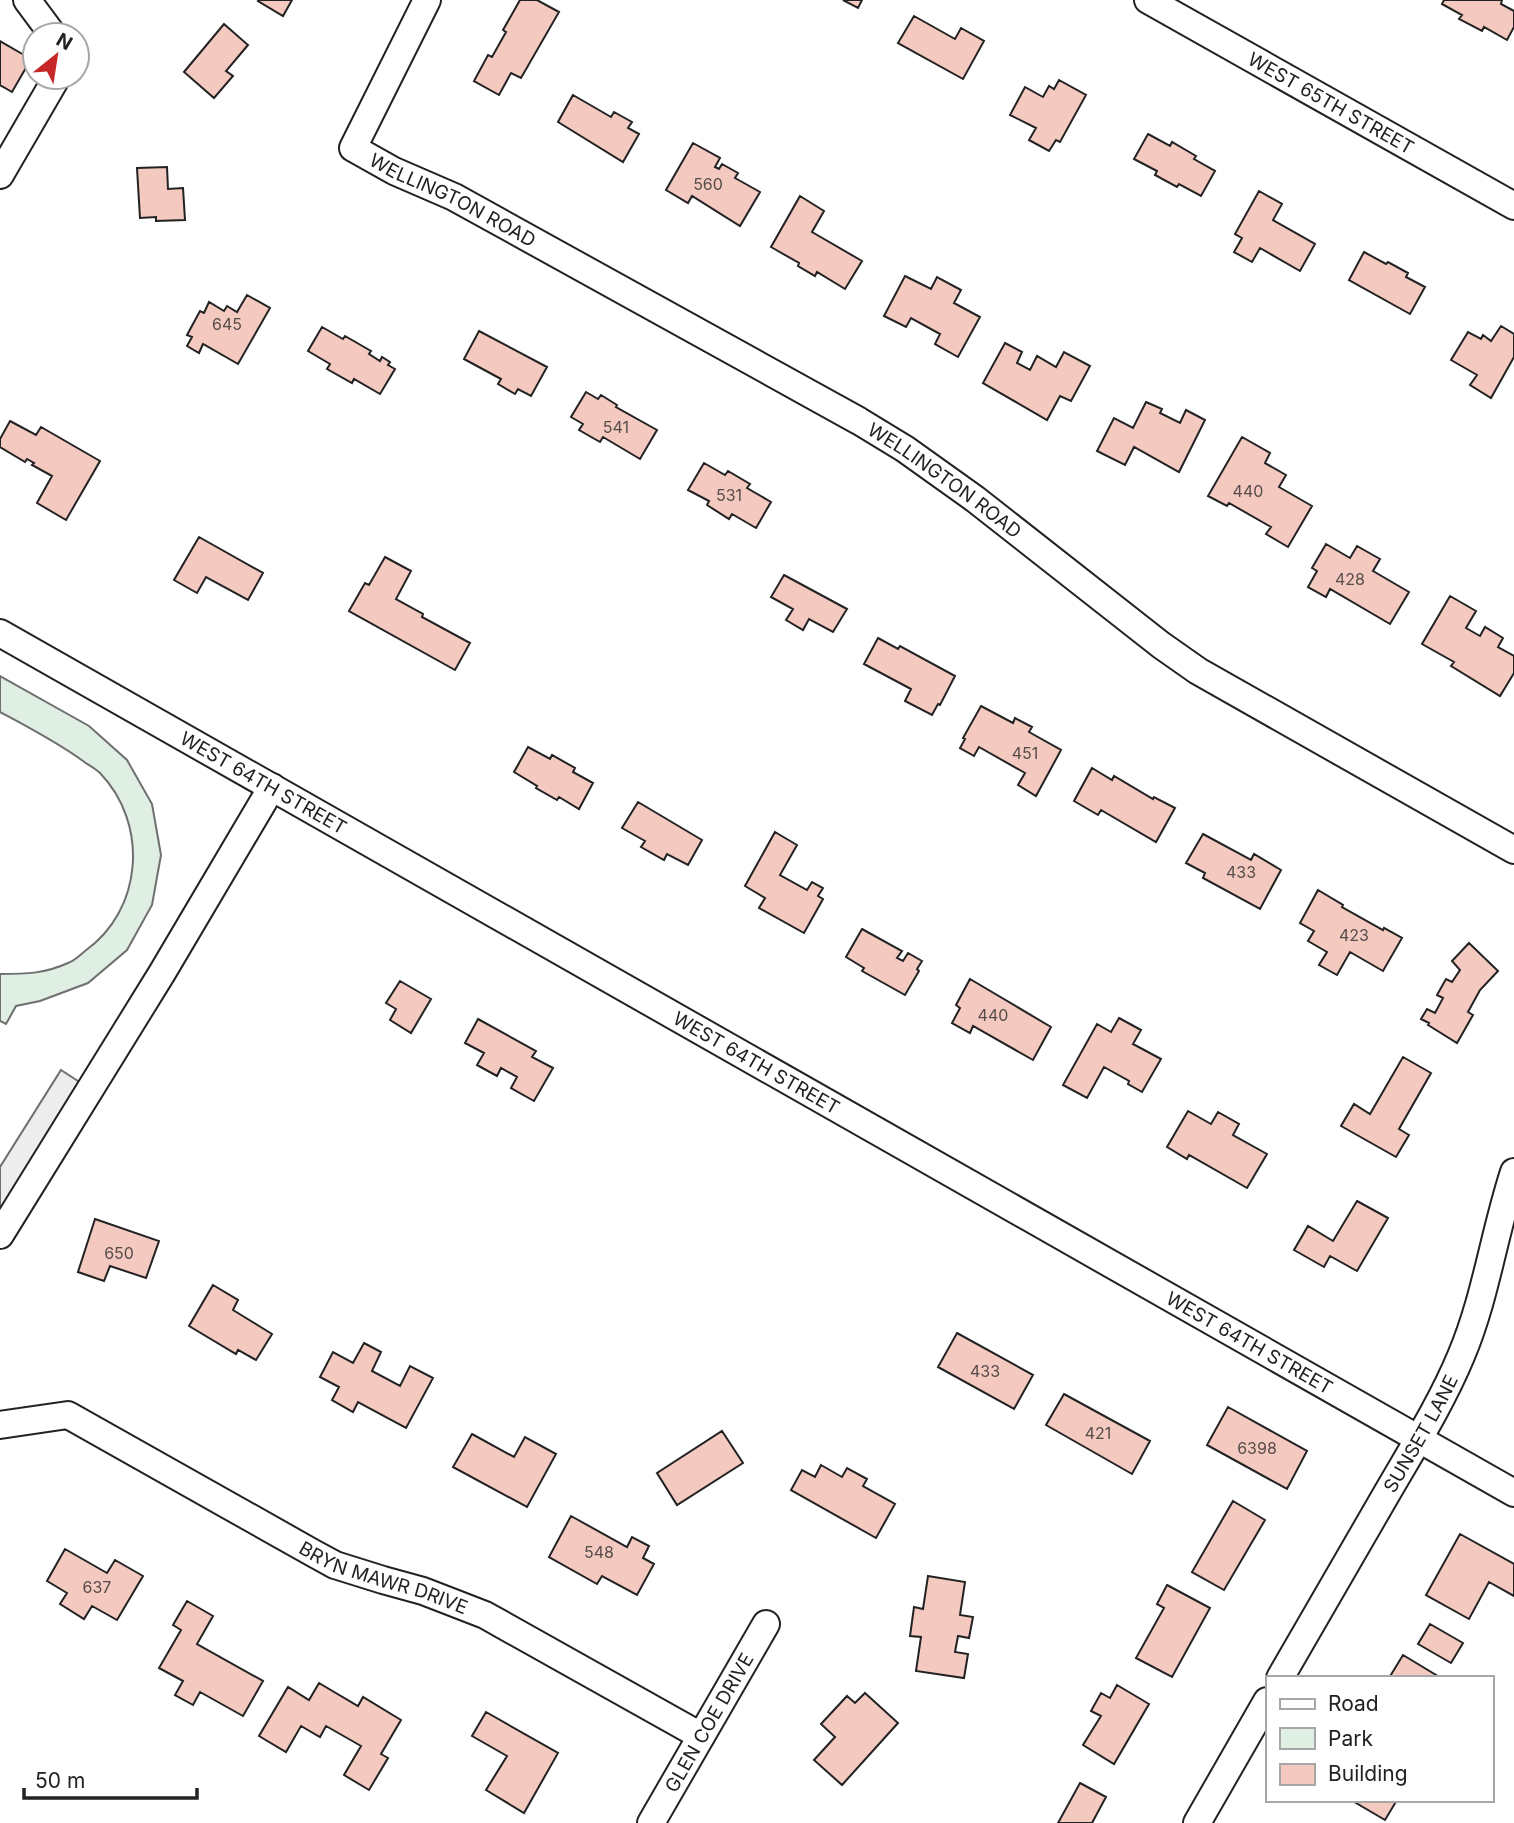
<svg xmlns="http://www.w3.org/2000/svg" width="1514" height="1823" viewBox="0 0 1514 1823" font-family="Inter,sans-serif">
<rect width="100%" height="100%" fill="#fff"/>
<path fill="#e0efe3" stroke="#6f6f6f" stroke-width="2" d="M0,676l89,50 38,34 25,44 9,51 -9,50 -25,45 -39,33 -48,18 -24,5 -10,18 -6,-3v-47c25,0 44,0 68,-11 6,-2 12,-8 17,-12 58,-41 64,-127 15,-178 -5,-5 -12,-8 -17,-12 -26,-19 -55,-34 -83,-49z"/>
<path fill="#ededed" stroke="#6f6f6f" stroke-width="2" d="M61,1070l20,13 -81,134v-50z"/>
<path fill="#f3c9c0" stroke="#222" stroke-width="2" d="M259,0h33l-9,16 -25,-15z
M520,0h17l22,12 -38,66 -10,-5 -12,22 -25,-14 14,-26 4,2 14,-25 -3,-2z
M843,0h19l-4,8z
M1444,0h58l-1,4 13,7v16l-7,13 -23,-13 -2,4 -23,-12 3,-4 -20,-11z
M914,16l41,23 6,-11 23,13 -21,38 -65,-36z
M224,24l24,21 -22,26 7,5 -19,22 -30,-26z
M0,41l31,18 -19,33 -12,-7z
M1059,80l27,15 -26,47 -4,-2 -7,11 -20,-11 7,-12 -26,-13 15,-28 18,10 6,-11 5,3z
M573,95l38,22 3,-5 18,10 -4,6 11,6 -16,28 -65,-40z
M1148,134l22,12 2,-4 24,14 -2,3 21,12 -14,25 -22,-12 -2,3 -22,-12 2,-4 -23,-12z
M693,143l27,15 -5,9 4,2 3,-5 16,9 -3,5 25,14 -20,34 -48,-30 -4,7 -22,-13z
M167,167l1,22 15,-1 2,32 -29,1v-4l-16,1 -3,-50z
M1259,191l23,13 -9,16 42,24 -15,27 -40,-23 -8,14 -18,-10 8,-14 -7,-4z
M800,196l24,15 -12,21 50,29 -17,28 -28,-17 -2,4 -17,-10 1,-3 -28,-16z
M1364,252l22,12 2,-2 20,11 -2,4 19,10 -15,27 -61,-34z
M905,276l26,13 6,-12 24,13 -7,13 26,14 -22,40 -23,-13 5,-10 -29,-16 -5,9 -22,-11z
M247,295l23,13 -32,56 -35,-20 -4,9 -12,-7 5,-9 -5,-2 13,-24 4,2 5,-11 15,9 3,-5 10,6z
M1501,326l13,8v23l-23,41 -21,-13 7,-10 -26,-15 17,-28 13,7 2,-4 8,6z
M322,327l21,12 2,-3 26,15 -2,3 11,7 2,-4 8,5 -2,3 7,4 -15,25 -26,-15 -2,4 -25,-14 3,-5 -22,-13z
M479,331l68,36 -16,29 -13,-7 -3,5 -17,-10 3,-5 -37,-20z
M1005,343l17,9 -5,11 13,7 7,-14 19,11 8,-15 26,14 -19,35 -11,-5 -13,24 -64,-37z
M586,392l12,7 3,-4 16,10 -1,2 41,23 -17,29 -37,-22 -3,5 -21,-12 4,-6 -12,-7z
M1146,402l16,7 -2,4 20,10 6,-13 19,10 -26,52 -45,-25 -9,18 -28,-14 17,-33 19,10z
M10,421l26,14 5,-8 59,34 -34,59 -29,-17 15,-27 -20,-11 2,-2 -7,-4 -2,3 -25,-15v-8z
M1242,437l28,16 -5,10 21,12 -7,12 33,19 -24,41 -22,-13 5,-7 -42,-24 -2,3 -19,-10z
M704,463l21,12 3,-4 22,13 -3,4 24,14 -15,26 -24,-14 -3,5 -22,-14 2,-4 -21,-11z
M199,537l64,36 -15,27 -42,-23 -9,16 -23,-13z
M1326,544l24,14 7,-12 23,13 -7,12 36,21 -19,32 -60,-35 -4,8 -18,-10 9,-16 -5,-3z
M385,557l26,14 -15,28 27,15 -1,3 48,26 -15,27 -106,-59 16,-28 4,2z
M784,575l63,34 -14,23 -24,-13 -6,11 -17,-10 7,-11 -22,-12z
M1450,596l26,15 -10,17 14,8 5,-9 18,11 -5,9 16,9v17l-14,23 -49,-30 3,-4 -32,-18z
M878,638l20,11 2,-3 55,30 -15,29 -2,-1 -6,11 -27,-14 6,-12 -47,-25z
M981,706l32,17 2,-5 17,9 -3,5 32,18 -25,46 -18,-11 7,-12 -46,-26 -5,9 -14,-8 5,-9 -2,-1z
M528,747l22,12 2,-4 23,13 -2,4 20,11 -14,26 -20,-12 -2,3 -21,-12 1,-2 -23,-14z
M1092,768l20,12 2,-4 39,23 1,-2 21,11 -19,34 -55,-32 -3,5 -24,-14z
M638,802l64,38 -14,25 -21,-11 -3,6 -23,-13 4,-6 -23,-13z
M775,832l22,13 -17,30 27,15 5,-8 11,6 -5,8 5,3 -19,34 -45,-25 6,-10 -20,-12z
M1203,834l48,26 3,-6 27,16 -21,39 -57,-31 2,-5 -19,-10z
M1318,890l25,15 -1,2 41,23 1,-2 18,10 -19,33 -33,-19 -13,23 -18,-10 8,-13 -19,-11 6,-10 -14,-8z
M862,929l40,22 -5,7 6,3 5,-8 14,8 -5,8 2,2 -14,24 -43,-24 2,-3 -18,-11z
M1469,943l29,28 -18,19 -12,22 5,3 -16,28 -29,-18 1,-2 -8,-4 6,-10 8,4 8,-15 -6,-3 9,-16 6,3 8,-12 -8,-9z
M970,979l81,48 -18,33 -60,-34 -3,7 -18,-10 8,-15 -4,-3z
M400,981l31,18 -20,34 -21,-13 6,-11 -10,-6z
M1119,1018l22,12 -8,14 28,15 -19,33 -14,-8 1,-3 -25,-14 -17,31 -24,-13 34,-61 14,8z
M478,1019l58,32 -4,6 21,11 -19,33 -23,-13 6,-11 -16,-9 -4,8 -20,-11 7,-12 -19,-10z
M1403,1057l28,16 -32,56 10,6 -13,22 -55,-31 13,-22 16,10z
M1188,1111l23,13 7,-12 21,12 -6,11 34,19 -20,34 -58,-33 -2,4 -20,-12z
M1357,1201l31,17 -31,53 -27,-15 -6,11 -30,-17 14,-24 25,15z
M95,1219l64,22 -13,37 -36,-12 -6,15 -26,-9z
M213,1285l25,15 -5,10 39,24 -16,26 -18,-10 -2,4 -47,-28z
M957,1333l76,42 -19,34 -76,-42z
M364,1343l17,9 -9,19 28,15 10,-20 23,12 -27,50 -48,-26 -5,10 -21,-12 7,-13 -19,-10 13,-25 20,11z
M1064,1394l86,47 -18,33 -86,-49z
M1228,1407l79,44 -20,38 -80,-44z
M722,1431l21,32 -66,42 -20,-32z
M472,1434l42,23 11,-20 31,17 -29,53 -74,-40z
M821,1465l21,12 5,-9 20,11 -4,7 32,18 -19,34 -85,-48 11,-20 13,7z
M1233,1501l32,19 -41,70 -32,-18z
M571,1516l56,31 5,-10 17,9 -6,12 11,6 -17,31 -35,-19 -5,8 -48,-27z
M1460,1534l54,30v32l-25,-14 -20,37 -43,-24z
M65,1549l42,24 8,-13 28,16 -26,44 -25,-14 -8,13 -24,-15 7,-11 -20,-12z
M928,1576l37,6 -5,33 13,2 -4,21 -11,-2 -3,16 13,2 -4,24 -48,-7 5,-34 -11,-1 4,-29 9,2z
M1167,1585l43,23 -38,69 -36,-19 28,-50 -7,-4z
M187,1601l26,15 -16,28 66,37 -20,35 -43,-24 -7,13 -18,-10 8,-14 -24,-13 22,-38 -8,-5z
M1430,1624l33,19 -12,20 -33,-19z
M1403,1655l38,23h-52z
M319,1683l39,23 5,-9 38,23 -20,34 7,4 -19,32 -25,-15 17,-29 -35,-20 -6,11 -19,-11 -15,26 -27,-16 29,-49 21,13z
M1117,1685l32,19 -35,60 -31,-19 18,-29 -10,-5 10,-18 9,5z
M865,1693l33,30 -56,62 -28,-25 21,-23 -14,-13 26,-28 8,7z
M486,1712l72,41 -34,60 -38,-23 21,-34 -35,-20z
M1080,1783l26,14 -14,26h-34z
M1351,1800h46l-12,20z"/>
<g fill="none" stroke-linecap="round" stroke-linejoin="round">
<defs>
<g id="minor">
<path d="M27,0l26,35"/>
<path id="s1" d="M427,0l-74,148 41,23 60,26 405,224 46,28 70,50 186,146 37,26 316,179"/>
<path id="s2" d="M1148,0l366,206"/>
<path d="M0,175l57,-98"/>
<path id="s3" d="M0,633l1514,860"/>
<path d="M0,1235l162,-262 110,-186"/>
<path id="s4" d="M0,1425l68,-10 245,138 22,12 48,15 40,11 62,24 216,121"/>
<path id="s5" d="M1280,1678c36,-62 72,-124 107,-185 26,-45 54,-89 74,-137 25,-59 33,-123 53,-184"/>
<path id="s6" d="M651,1823l115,-199"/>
<path d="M1197,1823l70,-122"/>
</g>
</defs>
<use href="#minor" stroke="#222" stroke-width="30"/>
<use href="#minor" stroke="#fff" stroke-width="26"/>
</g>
<g text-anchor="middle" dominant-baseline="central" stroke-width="5" stroke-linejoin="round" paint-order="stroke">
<g font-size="16" fill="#564c4a">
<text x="708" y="184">560</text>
<text x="227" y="324">645</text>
<text x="616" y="427">541</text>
<text x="1248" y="491">440</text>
<text x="729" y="495">531</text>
<text x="1350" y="579">428</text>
<text x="1025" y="753">451</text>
<text x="1241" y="872">433</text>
<text x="1354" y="935">423</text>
<text x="993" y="1015">440</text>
<text x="119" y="1253">650</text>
<text x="985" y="1371">433</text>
<text x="1098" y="1433">421</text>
<text x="1257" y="1448">6398</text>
<text x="599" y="1552">548</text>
<text x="97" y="1587">637</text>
</g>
<g font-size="19" fill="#222" stroke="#fff">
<text stroke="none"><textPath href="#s2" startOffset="210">WEST 65TH STREET</textPath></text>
<text stroke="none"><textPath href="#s1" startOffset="278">WELLINGTON ROAD</textPath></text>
<text stroke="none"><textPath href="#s1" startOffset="845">WELLINGTON ROAD</textPath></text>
<text stroke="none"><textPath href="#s3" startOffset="303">WEST 64TH STREET</textPath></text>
<text stroke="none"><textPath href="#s3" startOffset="870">WEST 64TH STREET</textPath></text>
<text stroke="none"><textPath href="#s3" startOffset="1437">WEST 64TH STREET</textPath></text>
<text stroke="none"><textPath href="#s5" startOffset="282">SUNSET LANE</textPath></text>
<text stroke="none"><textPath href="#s4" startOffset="425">BRYN MAWR DRIVE</textPath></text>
<text stroke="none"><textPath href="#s6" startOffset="116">GLEN COE DRIVE</textPath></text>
</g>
</g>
<rect x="1266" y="1676" width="228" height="126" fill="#ffffff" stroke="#a7a7a7" stroke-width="2"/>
<rect x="1280" y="1699" width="35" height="10" fill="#ffffff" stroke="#a7a7a7" stroke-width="2"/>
<text x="1328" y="1711" font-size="21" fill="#222222">Road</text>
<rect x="1280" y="1728" width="35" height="21" fill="#e0efe3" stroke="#a7a7a7" stroke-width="2"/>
<text x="1328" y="1746" font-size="21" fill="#222222">Park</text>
<rect x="1280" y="1764" width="35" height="21" fill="#f3c9c0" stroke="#a7a7a7" stroke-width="2"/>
<text x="1328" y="1781" font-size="21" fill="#222222">Building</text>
<g transform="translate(56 56) rotate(30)"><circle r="33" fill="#ffffff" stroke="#a7a7a7" stroke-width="2"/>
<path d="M0-5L12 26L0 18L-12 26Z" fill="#c62828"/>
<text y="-10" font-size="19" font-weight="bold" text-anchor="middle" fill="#222222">N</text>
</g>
<path d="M24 1788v10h173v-10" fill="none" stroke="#222222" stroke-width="3.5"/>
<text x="35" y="1788" font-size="21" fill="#222222" stroke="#ffffff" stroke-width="5" paint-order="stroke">50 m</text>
</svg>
